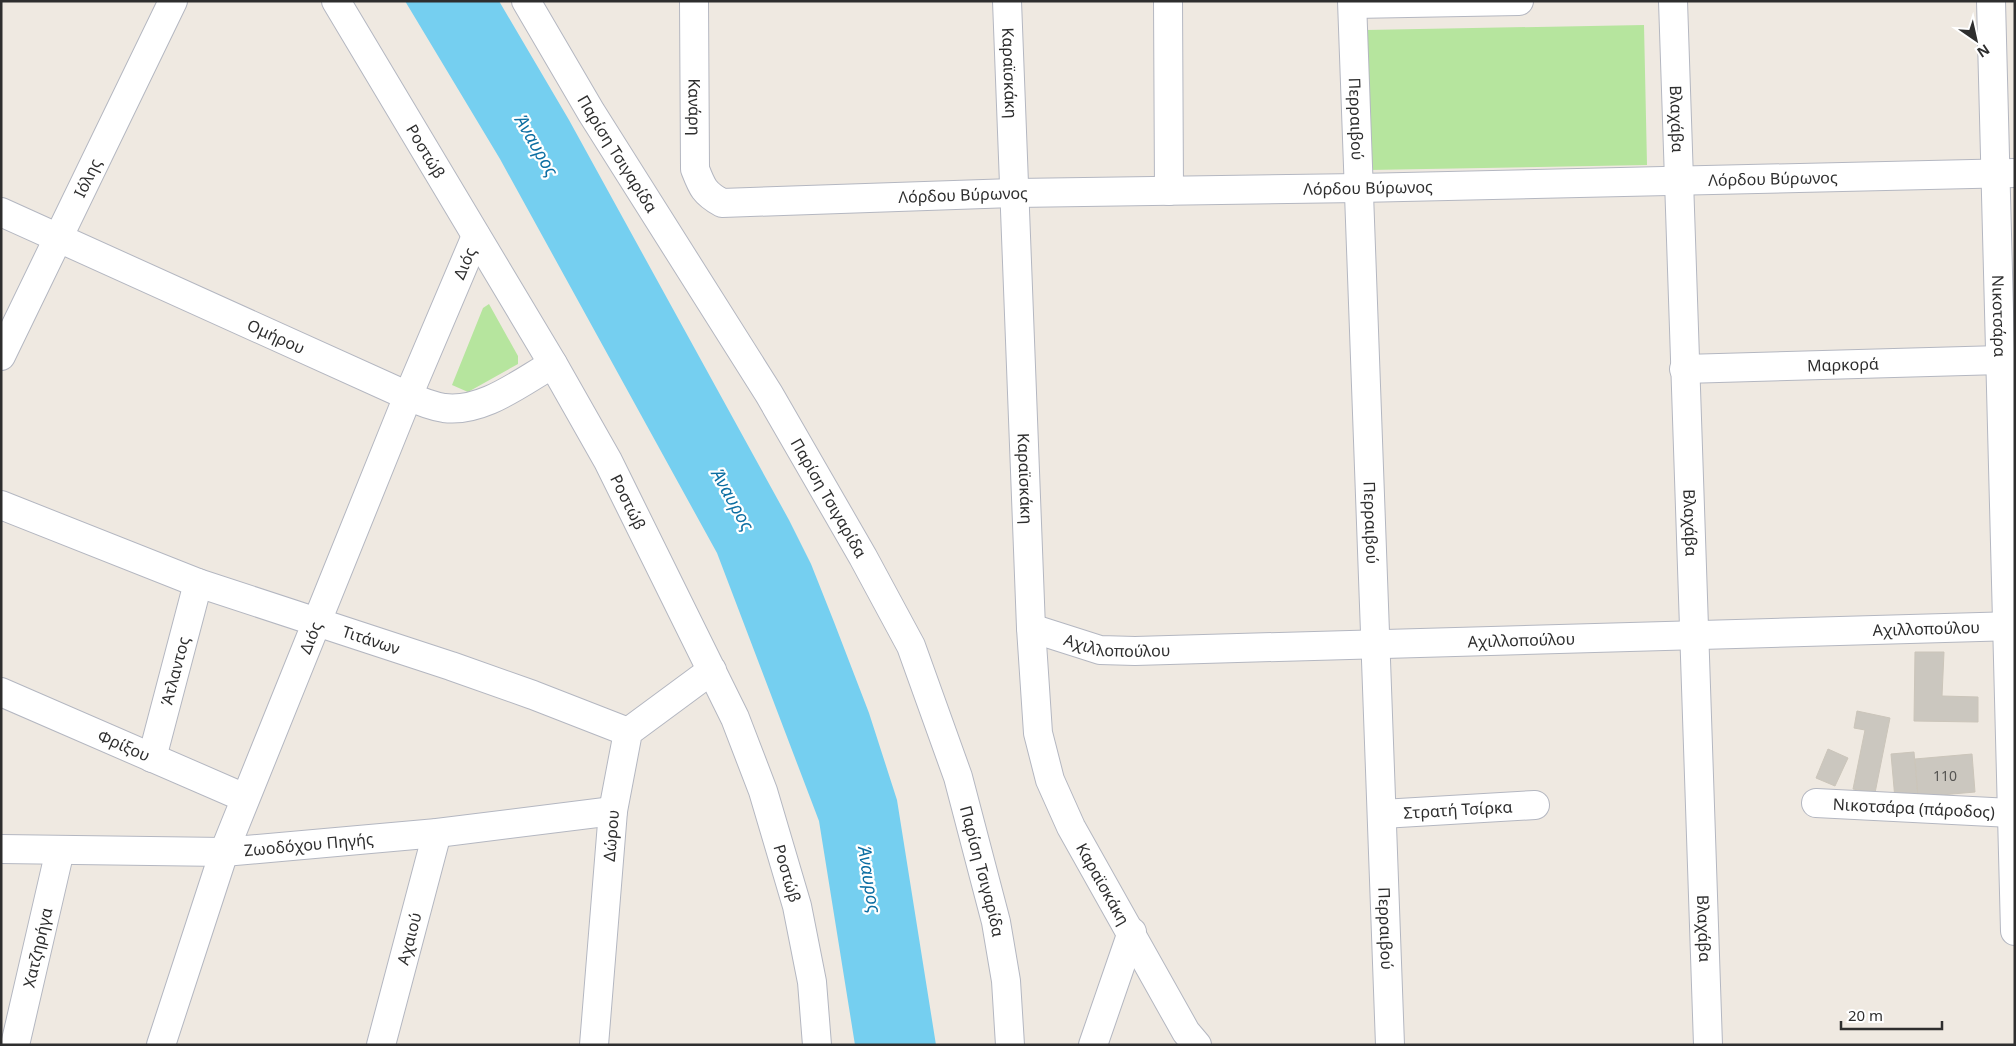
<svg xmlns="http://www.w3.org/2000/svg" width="2016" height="1046" viewBox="0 0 2016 1046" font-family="'Noto Sans',sans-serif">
<rect width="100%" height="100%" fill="#efe9e1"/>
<path fill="#b6e59e" d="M1644,25l3,140 -278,5 -3,-140z
M489,304l29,52v8l-50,28 -16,-7 31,-77z"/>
<path fill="#75cff0" d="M405,1h94l70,119 220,400 22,44 23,58 35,91 28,87 39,245h-81l-36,-224 -102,-268 -217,-394z"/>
<path fill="#cbc7bf" stroke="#cbc5ba" d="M1915,652h29l-2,44 36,1v25l-64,-1z
M1857,711l33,7 -15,75 -22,-4 12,-59 -11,-2z
M1828,749l20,9 -13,28 -19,-8z
M1914,752l4,45 -23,2 -4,-45z
M1972,754l3,38 -57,5 -3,-38z"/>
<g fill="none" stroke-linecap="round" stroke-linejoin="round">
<defs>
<g id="minor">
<path id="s1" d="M336,1l217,363 55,97 127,257 28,73 34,115 15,76 5,63"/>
<path id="s2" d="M526,1l65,111 178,282 94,163 48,89 47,131 38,145 10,59 4,64"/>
<path id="s3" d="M694,1l1,168c7,18 9,24 27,34l291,-10 346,-5 656,-15"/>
<path id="s4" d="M1007,1l24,627 7,105 12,47 21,47 115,205 11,13"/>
<path d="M1168,1l1,190"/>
<path id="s5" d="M1352,1l38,1044"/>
<path id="s6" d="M1673,1l35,1044"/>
<path id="s7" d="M1991,1l24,930"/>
<path d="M1353,4l166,-3"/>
<path id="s8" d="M1,212l407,184c11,5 24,10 36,12 39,5 77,-26 109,-44"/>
<path id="s9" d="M1,356l172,-355"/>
<path id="s10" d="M1684,369l317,-9"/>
<path id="s11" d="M1,505l197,78 253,83 82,29 95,37"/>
<path id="s12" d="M1031,628l69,22 35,1 880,-25"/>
<path id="s13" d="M1,692l244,106"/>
<path id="s14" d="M152,758l46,-175"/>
<path id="s15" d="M1816,803l195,10"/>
<path id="s16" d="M1382,814l153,-9"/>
<path id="s17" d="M1,849l223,3 213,-19 176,-22"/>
<path id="s18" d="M15,1045l45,-195"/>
<path id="s19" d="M161,1045l63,-193 184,-456 68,-160"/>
<path id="s20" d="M381,1045l56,-212"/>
<path id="s21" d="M594,1045l19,-234 15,-79 84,-62"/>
<path d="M1093,1045l39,-113"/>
</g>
</defs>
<use href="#minor" stroke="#b4b7c1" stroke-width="30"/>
<use href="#minor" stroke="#fff" stroke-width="28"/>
</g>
<g text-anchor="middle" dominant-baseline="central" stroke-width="4.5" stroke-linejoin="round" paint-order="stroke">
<g font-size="14" fill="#555452">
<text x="1945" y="775">110</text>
</g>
<g font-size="16" fill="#2e2e2e" stroke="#fff">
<text stroke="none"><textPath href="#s4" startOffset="72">Καραϊσκάκη</textPath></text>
<text stroke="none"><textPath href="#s3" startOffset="106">Κανάρη</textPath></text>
<text stroke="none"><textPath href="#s5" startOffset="118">Περραιβού</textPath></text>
<text stroke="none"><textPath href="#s6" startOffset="118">Βλαχάβα</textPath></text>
<text stroke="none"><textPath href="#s1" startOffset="175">Ροστώβ</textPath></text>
<text stroke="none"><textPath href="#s2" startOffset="178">Παρίση Τσιγαρίδα</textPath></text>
<text stroke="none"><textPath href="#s9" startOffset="198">Ιόλης</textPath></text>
<text stroke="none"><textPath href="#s3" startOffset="1264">Λόρδου Βύρωνος</textPath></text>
<text stroke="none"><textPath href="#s3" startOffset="859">Λόρδου Βύρωνος</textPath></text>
<text stroke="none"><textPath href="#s3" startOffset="454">Λόρδου Βύρωνος</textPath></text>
<text stroke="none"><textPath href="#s19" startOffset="839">Διός</textPath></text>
<text stroke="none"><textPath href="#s7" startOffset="315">Νικοτσάρα</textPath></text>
<text stroke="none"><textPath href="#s8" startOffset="302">Ομήρου</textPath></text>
<text stroke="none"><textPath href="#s10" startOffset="159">Μαρκορά</textPath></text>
<text stroke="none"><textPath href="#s4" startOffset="478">Καραϊσκάκη</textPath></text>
<text stroke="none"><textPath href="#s2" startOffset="582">Παρίση Τσιγαρίδα</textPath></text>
<text stroke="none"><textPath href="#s1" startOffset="580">Ροστώβ</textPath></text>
<text stroke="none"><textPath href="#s5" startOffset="522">Περραιβού</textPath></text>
<text stroke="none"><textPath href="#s6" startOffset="522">Βλαχάβα</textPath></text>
<text stroke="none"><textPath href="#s12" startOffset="899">Αχιλλοπούλου</textPath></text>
<text stroke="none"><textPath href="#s19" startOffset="434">Διός</textPath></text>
<text stroke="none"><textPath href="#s11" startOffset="394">Τιτάνων</textPath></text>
<text stroke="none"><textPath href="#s12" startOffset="494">Αχιλλοπούλου</textPath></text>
<text stroke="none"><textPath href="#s12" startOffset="89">Αχιλλοπούλου</textPath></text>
<text stroke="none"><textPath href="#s14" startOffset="90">Άτλαντος</textPath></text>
<text stroke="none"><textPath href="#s13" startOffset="134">Φρίξου</textPath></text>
<text stroke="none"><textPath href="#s15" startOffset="98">Νικοτσάρα (πάροδος)</textPath></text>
<text stroke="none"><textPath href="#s16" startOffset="76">Στρατή Τσίρκα</textPath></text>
<text stroke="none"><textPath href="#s21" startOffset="210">Δώρου</textPath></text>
<text stroke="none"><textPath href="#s17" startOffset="308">Ζωοδόχου Πηγής</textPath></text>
<text stroke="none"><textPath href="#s2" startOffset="988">Παρίση Τσιγαρίδα</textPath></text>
<text stroke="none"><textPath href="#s1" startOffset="985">Ροστώβ</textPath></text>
<text stroke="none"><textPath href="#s4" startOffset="898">Καραϊσκάκη</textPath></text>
<text stroke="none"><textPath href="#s5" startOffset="928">Περραιβού</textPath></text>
<text stroke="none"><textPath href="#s6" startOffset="928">Βλαχάβα</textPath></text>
<text stroke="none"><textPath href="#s20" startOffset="110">Αχαιού</textPath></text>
<text stroke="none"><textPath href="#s18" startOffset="100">Χατζηρήγα</textPath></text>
</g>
<g font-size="18" font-style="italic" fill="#0d6fa3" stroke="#fff">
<text transform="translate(537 145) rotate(60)">Άναυρος</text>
<text transform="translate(733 499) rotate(61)">Άναυρος</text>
<text transform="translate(870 879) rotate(81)">Άναυρος</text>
</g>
</g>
<rect width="2016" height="1046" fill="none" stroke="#2e2e2e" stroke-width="5"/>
<g transform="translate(1976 40) rotate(146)" stroke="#ffffff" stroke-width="4" paint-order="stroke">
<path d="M0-4L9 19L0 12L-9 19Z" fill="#2e2e2e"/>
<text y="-8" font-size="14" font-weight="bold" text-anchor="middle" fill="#2e2e2e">N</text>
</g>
<path d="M1841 1021v8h101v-8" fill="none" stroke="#2e2e2e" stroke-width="2.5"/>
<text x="1848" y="1021" font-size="15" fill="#2e2e2e" stroke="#ffffff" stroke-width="4" paint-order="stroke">20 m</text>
</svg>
